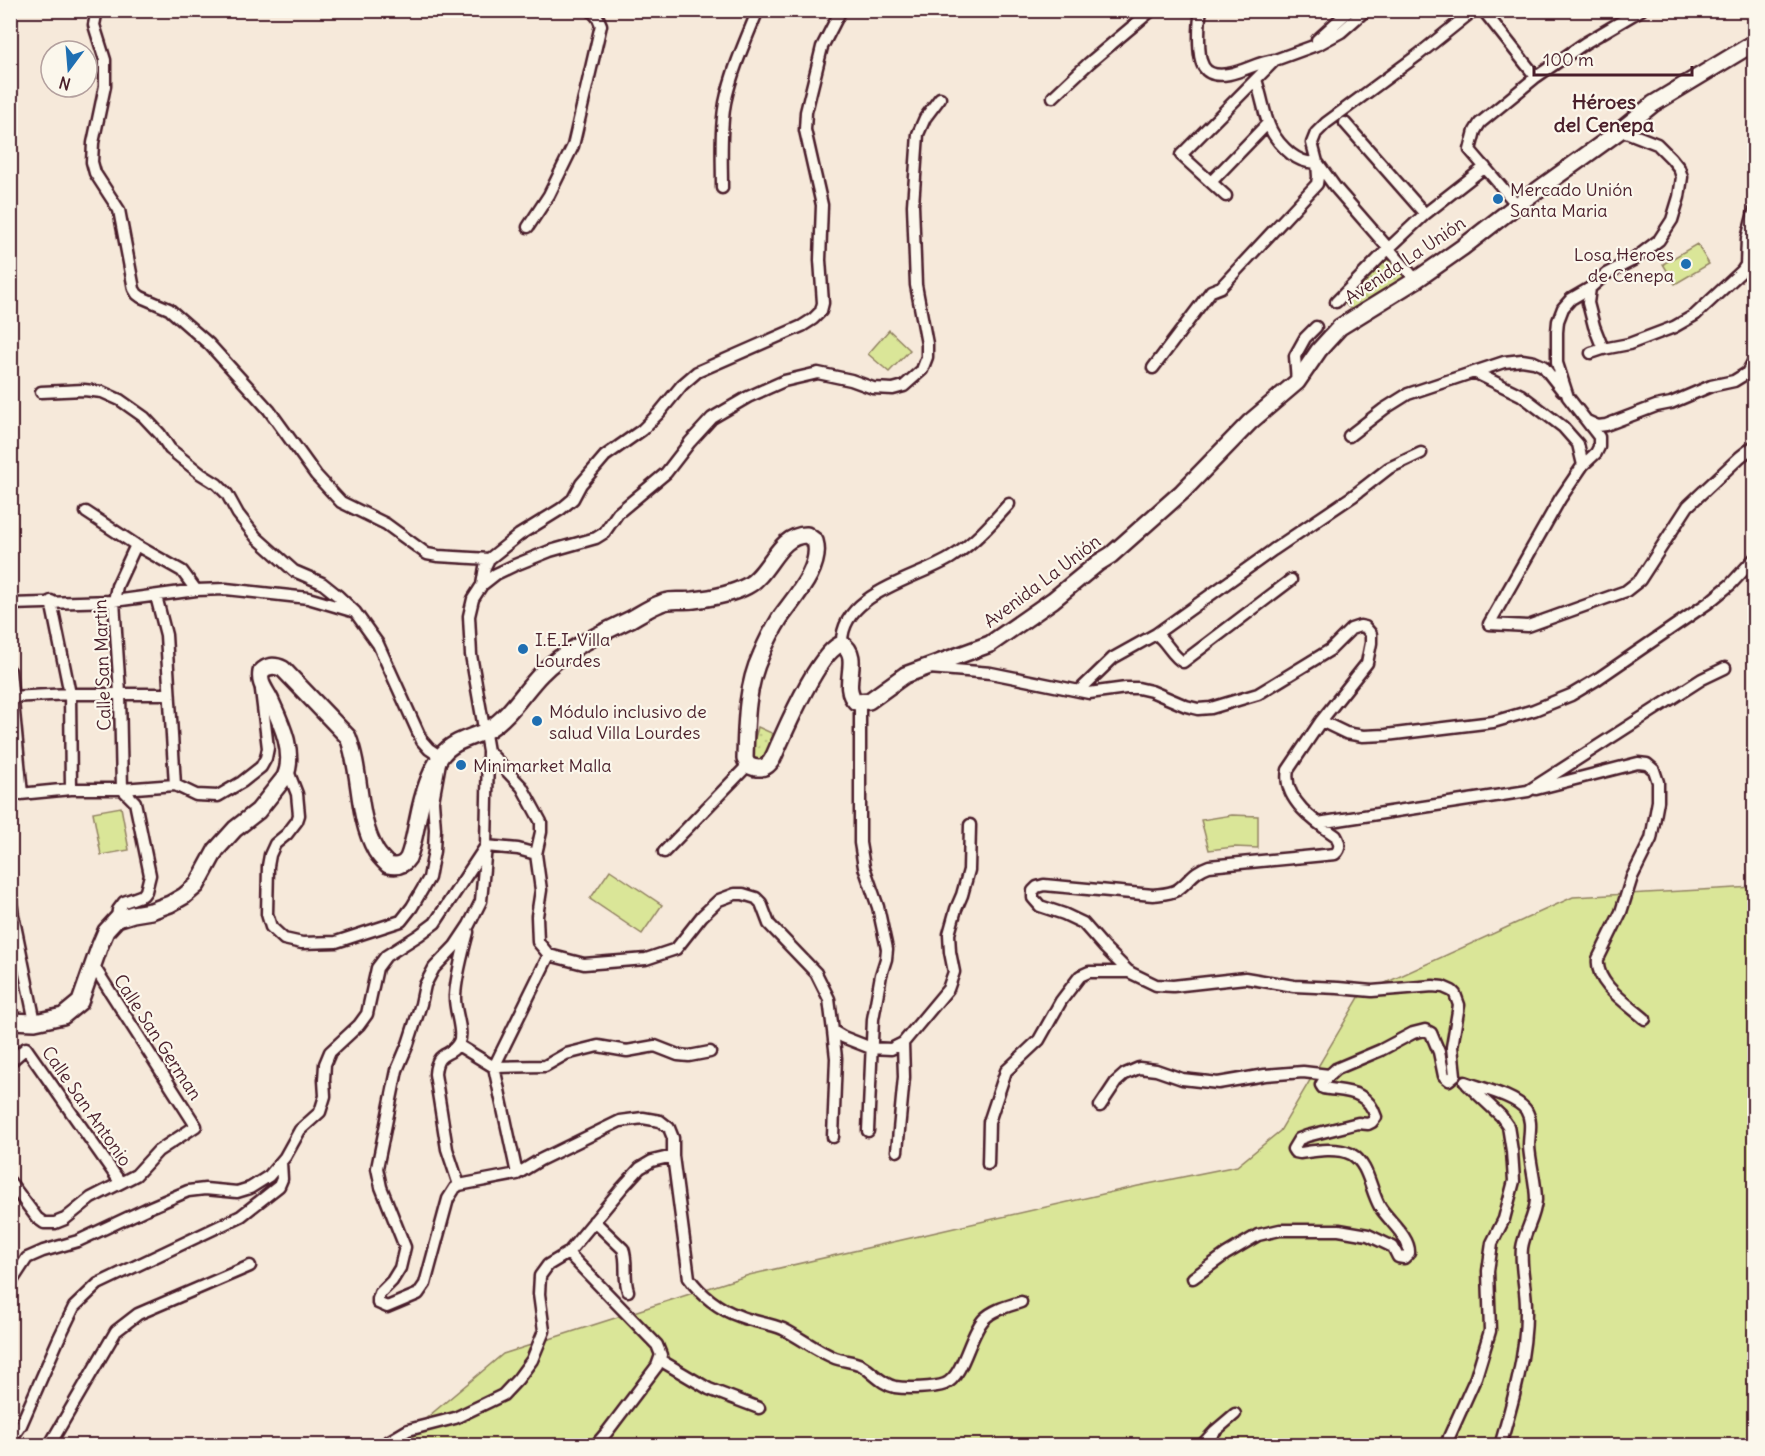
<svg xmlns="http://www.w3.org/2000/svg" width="1765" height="1456" viewBox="0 0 1765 1456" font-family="Delius,sans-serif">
<defs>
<pattern id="park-dots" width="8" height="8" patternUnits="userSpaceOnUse" patternTransform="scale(1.5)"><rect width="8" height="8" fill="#dae698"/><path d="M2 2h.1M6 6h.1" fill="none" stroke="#bdc583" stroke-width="1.8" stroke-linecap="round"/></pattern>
</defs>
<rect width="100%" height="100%" fill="#f6e9da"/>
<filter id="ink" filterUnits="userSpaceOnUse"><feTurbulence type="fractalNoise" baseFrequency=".0167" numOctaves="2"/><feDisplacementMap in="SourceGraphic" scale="12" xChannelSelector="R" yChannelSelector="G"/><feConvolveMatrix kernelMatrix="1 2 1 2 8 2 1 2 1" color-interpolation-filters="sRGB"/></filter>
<g filter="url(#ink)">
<path fill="#dae698" stroke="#928262" stroke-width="1.5" d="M1697,244l12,20 -34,20 -12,-20z
M889,330l21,20 -21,22 -21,-18z
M121,807l8,43 -28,5 -8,-43z
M1232,815l26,1v32l-24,-1 -25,3 -8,-30z
M610,870l52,35 -20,29 -52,-35z
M1754,887v558l-1361,1 110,-92 246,-79 389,-89 99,-20 43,-35 81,-137 212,-97z"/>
<path fill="url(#park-dots)" stroke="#928262" stroke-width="1.5" d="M1390,255l21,24 -57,33 -10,-9z
M758,727l18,8 -12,25 -10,-2 -3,-5z"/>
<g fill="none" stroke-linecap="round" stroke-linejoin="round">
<defs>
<path id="minor" d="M97,10l-3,15 11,35v26l-12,57 -1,19 3,11 24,37 15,79 3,5 4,3 28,12 40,35 60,66 47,65 25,27 45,22 41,30 11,2 51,3 -4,8 -3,18 -9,14 -4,17 2,39 17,96 -2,95 -5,55 -12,24 -14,21 -21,22 -9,17 -4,19 -13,40 -11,26 -20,98 4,19 24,60 -5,21 -8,13 -12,12 -2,6v4l9,4 31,-13 7,-10 23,-85 7,-11 4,-3 58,-11 23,-14 80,-39 23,-3 17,3 9,7 4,10v18l-21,5 -12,7 -19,21 -53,64 -20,12 -8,11 -1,18 5,37 -12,29 -14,19 -15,16 -48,23 -47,12 -27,16
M1201,10c-2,10 -2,19 -2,29 0,22 2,40 30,35 16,-3 29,-12 46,-14
M1483,10l53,67
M1317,40l33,-30
M1053,97l36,-34 63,-53
M1345,123l80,91
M1621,130l36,14 14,14 8,10 3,9 -3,20 -7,23 -13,20 -26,20 -27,14 -16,14 -19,11 -8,9 -5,13 -1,11v31l11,34 31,40v10l-3,6 -13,12 -23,34 -71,125 39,2 98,-35 14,-11 48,-74 52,-49 14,-11
M1211,182l57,-59
M722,188c0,-28 -2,-57 3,-85 6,-30 21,-64 33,-93
M1226,196l-45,-41 94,-95 44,-16 22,-12 25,-22
M1517,205l-47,-55 5,-19 5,-8 56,-46 49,-34 56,-33
M528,227l21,-32 24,-49 28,-121 -3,-7 -7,-8
M1416,280l-81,-93 -18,-25 -5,-19 4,-10 10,-10 92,-68 56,-45
M1590,288l-2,15 6,23 9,23
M1336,302l52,-53 37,-35 60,-47
M1591,353l12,-4 26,-5 45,-17 21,-12 47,-44 4,-6 1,-26 7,-27
M1153,368l58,-77 10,-4 96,-103 1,-7 -1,-15c-10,2 -18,-2 -26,-8 -28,-23 -24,-42 -35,-74
M1474,372l47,23 42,32 15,17 5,21
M1297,382l-2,-26 10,-18 11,-11
M41,392l43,-2 18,2 18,8 24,17 16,17 10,15 31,25 16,10 10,10 11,20 18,23 38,34 28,12 15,12 18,17 23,32 44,97 7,8 12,8 -8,44 2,28 -1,22 -5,27 -17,29 -11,14 -65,21 -34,1 -18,-4 -13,-12 -4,-13 1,-48 2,-11 5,-11 12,-10 10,-13 2,-6 -2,-21 -9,-23
M1587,421l11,5 8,-1 50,-19 15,-3 40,-17 23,-5 13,-8 7,-13
M1349,436l35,-27 24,-15 96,-32 18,-2 12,2 9,4 19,24
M86,512l50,33 46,26 14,19
M489,559l30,-24 42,-26 12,-10 8,-15 24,-28 37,-26 17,-17 23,-28 15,-13 105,-46 11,-7 8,-8 2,-8 -3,-43 2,-55 -17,-75 1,-18 16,-65 19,-37
M482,585l14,-11 19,-9 35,-14 46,-13 8,-5 14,-20 48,-40 24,-31 22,-24 36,-21 36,-16 34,-8 33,7 22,8 20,1 11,-3 18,-16 5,-13v-13l-11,-59 -3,-80 5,-71 7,-16 15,-20
M156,596l10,39 9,150
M51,601l19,93 1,95
M10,604l104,-3 82,-11 30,-1 82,9 44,13
M1156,634c11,8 16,22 27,28l108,-82
M842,644c-2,-51 76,-65 110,-87 22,-14 39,-33 57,-53
M929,668l62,5 98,20 37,-5h12l13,3 35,15 12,3 13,-1 47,-14 72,-44 21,-21 9,-3 5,1 6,7v9l-4,20 -46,58 -33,49c-6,29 27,52 48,66 4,7 5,13 -1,18l-126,12c-17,6 -19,15 -32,24 -7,4 -16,4 -24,5l-109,-10 -7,2 -4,4v7l7,8 24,8 19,9 22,25 24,24 27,13 17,1 72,-8 49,8 44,2 34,3 61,-5 10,1 9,4 3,3 4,11 -7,42 3,28
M10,671l12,123
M1079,691l34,-33 43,-24 117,-84 80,-54 36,-28 32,-15
M10,697l60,-3h99
M860,703v140l4,24 14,40 9,42 -1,10 -5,16 -8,44 -5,112
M1321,721l25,12 17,3 23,-1 107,-13 41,-12 37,-15 25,-15 112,-77 23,-19 23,-25
M488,751l34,36 19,35v10l-5,22 5,36 -4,26 1,26 11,13 35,9 62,-5 30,-10 26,-33 17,-16 16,-6h8l13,4 5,5 8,21 47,49 13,26 4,32 10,6 28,11 20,1 12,-6 45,-54 6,-17 -4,-20 -1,-18 7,-25 6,-14 7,-25 1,-45
M1536,789l102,-26 9,1 7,6 4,12v19l-7,38 -19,38 -11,35 -23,47c-3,25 30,45 47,60
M10,795l61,-6h51l53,-4 21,10 22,1 24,-14 19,-15 5,-9 2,-10 -7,-58
M1318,823l210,-32 174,-112 23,-11
M664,852l84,-87
M10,894l3,21 22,107
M117,919l1,-9 6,-8 19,-7 3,-4 4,-16 -15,-73 -13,-13 -2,-96 -6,-92 3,-15 19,-41
M458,1045l36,22 51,-1 21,-12 32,-8 29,5 28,-5 23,9 11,1 21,-4
M10,1062l16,-14 94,134
M1465,1082c16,6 51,14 61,28 7,12 3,23 3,36 1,18 7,36 7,54 -1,18 -12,32 -14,48 -2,20 4,39 4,59 1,47 -13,94 -26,139
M1100,1106l16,-24 9,-8 14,-6 17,2 26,9 36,4 47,-8 38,-3 26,3
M833,1137l3,-79 -3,-27
M897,1151l7,-74 -1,-34
M673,1156l16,122c11,16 31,32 50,38 14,6 30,7 44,13 18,9 34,22 52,29 8,3 18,3 26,7 12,7 20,19 34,22 12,2 39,1 50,-3 19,-8 24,-49 39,-65 10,-10 25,-13 37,-17
M988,1164l1,-42 17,-51 33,-31 22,-39 19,-25 9,-4h41
M517,1174l-23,-107 55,-112
M10,1182l27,36 7,5h11l10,-4 26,-21 45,-23 22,-24 38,-25 -103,-161
M459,1185l-12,-36 -12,-75c2,-26 16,-15 24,-32 5,-11 -5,-32 -4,-46 1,-21 8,-44 13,-64
M594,1221l29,28c5,12 0,28 5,42
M568,1253l89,92 4,10 -4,11 -50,66 -12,14
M1193,1278l33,-24 32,-19 22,-5h59l29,5 25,12 5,10 6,1 5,-5c1,-16 -21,-33 -29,-46 -10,-17 -11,-43 -29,-53 -14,-7 -37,-3 -51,-1l-5,-1 -2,-3 6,-10 8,-3 51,-13 10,1 4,-2 4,-5c-9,-28 -30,-25 -53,-29l-2,-3 3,-5 12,-11 45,-19 32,-17 12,-3 6,3 8,19 5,24 5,4 6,-5
M10,1284l17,-26 16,-7 35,-10 68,-32 42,-18 17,-2 32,3 13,-4 19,-12 16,-19 15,-27 20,-18 5,-16 -1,-16 1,-16 5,-12 29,-27 8,-11 10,-46 9,-12 33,-21 16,-12 51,-77 32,3 18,5
M660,1360l49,29 50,19
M10,1441l11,-16 38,-87 15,-31 24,-23 143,-68 38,-30 3,-7 -1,-17
M49,1446l67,-115 22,-17 112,-48
M1201,1446l14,-15 20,-17
M1445,1446l31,-69 14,-46 -2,-60 4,-28 12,-24 10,-38 -2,-30 -4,-25 -7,-10 -34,-32"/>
<path id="secondary" d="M10,1021l25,1 28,-6 17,-14 20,-57 6,-14 11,-12 16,-5 18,-3 19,-7 14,-8 13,-11 19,-35 19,-21 23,-18 27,-34c11,-25 -5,-56 -15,-78 -5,-10 -11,-15 -9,-27 6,-7 14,-7 22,-3l65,68c14,36 8,79 28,114 3,5 8,10 12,14 9,2 15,1 20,-7 5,-12 7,-26 10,-40 4,-20 11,-46 24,-63 11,-15 31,-17 47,-26 22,-14 35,-38 53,-56 22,-23 60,-40 89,-54 9,-5 18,-11 28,-15 11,-6 23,-2 35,-4 17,-2 38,-6 53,-14 23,-12 31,-52 60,-51l8,6c8,26 -21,57 -35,77 -7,11 -14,25 -19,37 -15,32 -15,69 -16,104l3,6c6,3 12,5 18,1 7,-4 10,-16 14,-24 9,-20 41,-93 62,-98 21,13 -3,42 14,58l13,-1 36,-26 85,-31 63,-44 45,-37 13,-8 71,-63 68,-70 47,-40 22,-32 21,-23 76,-47 47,-33 54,-42 104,-75 32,-26 101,-61"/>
</defs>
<use href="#minor" stroke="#4a1f2b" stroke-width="15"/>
<use href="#secondary" stroke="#4a1f2b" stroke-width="20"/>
<use href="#minor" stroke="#fbf7ec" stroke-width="10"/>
<use href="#secondary" stroke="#fbf7ec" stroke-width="15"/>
</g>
</g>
<g fill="#1f6fb2" stroke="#fbf7ec" stroke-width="2">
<circle cx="1498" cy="199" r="6"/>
<circle cx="1686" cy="264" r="6"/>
<circle cx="523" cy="649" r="6"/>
<circle cx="537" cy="721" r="6"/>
<circle cx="461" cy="765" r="6"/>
</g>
<g text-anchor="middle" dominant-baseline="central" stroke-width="4.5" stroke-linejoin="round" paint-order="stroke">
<g font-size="18" fill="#4a1f2b" stroke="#fbf7ec" text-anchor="start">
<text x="1510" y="189">Mercado Unión<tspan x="1510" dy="21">Santa Maria</tspan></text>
<text x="1674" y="254" text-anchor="end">Losa Heroes<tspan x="1674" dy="21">de Cenepa</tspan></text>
<text x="535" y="639">I.E.I. Villa<tspan x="535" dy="21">Lourdes</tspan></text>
<text x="549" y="711">Módulo inclusivo de<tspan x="549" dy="21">salud Villa Lourdes</tspan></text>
<text x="473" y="765">Minimarket Malla</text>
</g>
<g font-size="18" fill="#4a1f2b" stroke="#fbf7ec">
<text transform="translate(1405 260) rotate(-34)">Avenida La Unión</text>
<text transform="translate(1042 581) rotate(-37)">Avenida La Unión</text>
<text transform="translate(102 665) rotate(-92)">Calle San Martin</text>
<text transform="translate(158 1037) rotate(57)">Calle San German</text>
<text transform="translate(87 1106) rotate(55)">Calle San Antonio</text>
</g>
<g font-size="20" font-weight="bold" fill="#4a1f2b" stroke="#fbf7ec">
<text x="1604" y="101">Héroes<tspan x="1604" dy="23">del Cenepa</tspan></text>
</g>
</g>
<rect width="1765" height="1456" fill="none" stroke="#fbf7ec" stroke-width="36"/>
<rect x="18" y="18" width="1729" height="1420" fill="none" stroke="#4a1f2b" stroke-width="2" filter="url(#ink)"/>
<g transform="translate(69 69) rotate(196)"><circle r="28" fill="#fbf7ec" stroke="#b4a19f" stroke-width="1.5"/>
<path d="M0-4.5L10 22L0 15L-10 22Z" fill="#1f6fb2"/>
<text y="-9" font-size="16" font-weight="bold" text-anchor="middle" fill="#4a1f2b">N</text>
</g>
<path d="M1534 66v9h158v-9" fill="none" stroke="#4a1f2b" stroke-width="3"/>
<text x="1543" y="66" font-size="18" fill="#4a1f2b" stroke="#fbf7ec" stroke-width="4.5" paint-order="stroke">100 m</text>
</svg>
